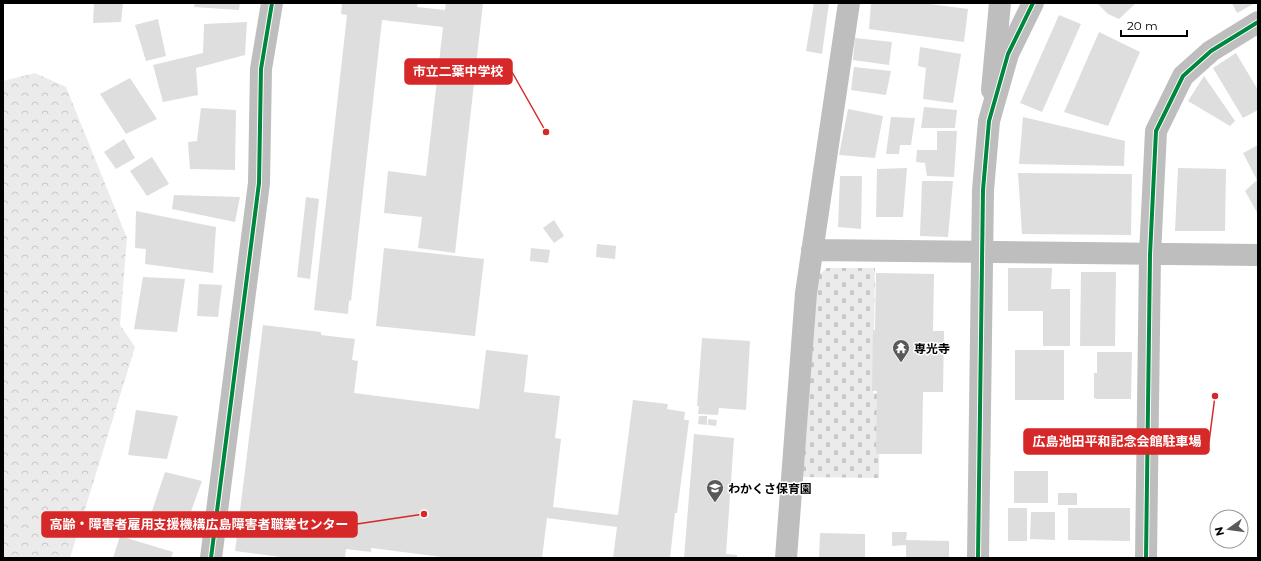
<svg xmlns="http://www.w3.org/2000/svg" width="1261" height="561" viewBox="0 0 1261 561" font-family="Montserrat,'Noto Sans JP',sans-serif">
<defs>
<pattern id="forest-crowns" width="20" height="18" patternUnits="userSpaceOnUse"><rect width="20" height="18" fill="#ebebeb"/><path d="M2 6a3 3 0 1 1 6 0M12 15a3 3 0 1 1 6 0" fill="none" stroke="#c8c8c8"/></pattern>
<pattern id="cemetery-stones" width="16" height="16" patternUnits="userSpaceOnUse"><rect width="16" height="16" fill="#ebebeb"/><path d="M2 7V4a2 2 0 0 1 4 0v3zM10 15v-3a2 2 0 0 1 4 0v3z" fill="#c8c8c8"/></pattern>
</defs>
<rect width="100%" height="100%" fill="#fff"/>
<path fill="url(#forest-crowns)" d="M35,73l31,14 61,151 -7,87 15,22 -65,211h-67v-477z"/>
<path fill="url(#cemetery-stones)" d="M827,268h48l-2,125h7l-1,85 -78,-1 16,-201z"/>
<path fill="#dedede" d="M94,3h29l-2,19 -28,1z
M195,3h45l-1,7 -45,-3z
M342,3h76l-1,4 28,3 1,-7h37l-28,250 -37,-5 4,-31 -38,-4 4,-42 38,5 17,-149 -61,-7 -31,281 -2,-1 -1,14 -34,-4 33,-295 -6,-1z
M814,3h15l-7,51 -16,-3z
M871,3h52l45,6 -4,33 -95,-13z
M1097,3h39l-17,16 -11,-5z
M1232,3h23l-18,10z
M1059,15l22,9 -39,88 -22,-9z
M158,19l8,37 -20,5 -11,-36z
M247,22l-2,33 -49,13 2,27 -35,7 -10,-37 50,-12 1,-29z
M1099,32l41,20 -32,74 -44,-14z
M855,38l37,4 -3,23 -36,-5z
M920,47l41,7 -8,49 -30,-4 3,-31 -8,-2z
M1236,53l22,37v20l-15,8 -30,-50z
M854,67l37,4 -5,24 -35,-5z
M1204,76l31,45 -5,5 -42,-25z
M130,78l27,41 -31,15 -26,-40z
M924,107l33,3 -2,18h-34z
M201,108l35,2 -1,60 -45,-1 -2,-27 9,-1z
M848,109l35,7 -8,42 -36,-3z
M891,117l24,1 -4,27h-11l-1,9h-13z
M1023,117l102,24 -1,25 -105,-2z
M937,131h20l-3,46 -27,-1 -2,-13 -9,-1 1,-12h20z
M124,139l11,19 -19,11 -12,-17z
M1258,145v69l-13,-23 12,-11 -14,-27z
M152,157l17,27 -22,12 -17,-25z
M907,168l-4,49h-27l1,-48z
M1178,168l48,1 -1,62h-50z
M1018,173l114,1 -1,61 -109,-1z
M840,176h22l-1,53 -23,-2z
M922,181h31l-5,56 -28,-1z
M174,195l66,2 -5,25 -63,-13z
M306,197l13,2 -9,80 -13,-2z
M136,211l80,16 -3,46 -68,-9 1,-15 -11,-1z
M554,220l10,16 -10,7 -11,-15z
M597,244l19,2 -1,13 -19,-2z
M384,248l100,11 -9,77 -99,-10z
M531,248l19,2 -2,13 -18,-2z
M1008,268h44l-1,21h19v57h-27v-35h-35z
M1081,272h35l-1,74h-35z
M876,273l58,1 -1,57h11l-1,61h-20l-1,62h-46l1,-63h-5l1,-61h2z
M143,277l42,2 -8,53 -43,-3z
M199,284l23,1 -4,32 -21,-1z
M263,325l58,7v3l34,4 -3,21 6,1 -4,32 125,16 7,-59 42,5 -4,37 36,4 -5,42 6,1 -8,68 65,8 15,-115 35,4 -1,5 18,3 -1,8h5l-12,93h-2l-5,45h-57l4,-31 -70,-9 -5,40h-92l-79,-10v4l-25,-3 -1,9h-56l-54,-7z
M702,338l48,3 -4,69 -27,-2 -1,7 -20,-1 1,-8h-2z
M1015,350h49v50h-49z
M1097,352h35l-1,47h-34l-3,-1v-25h3z
M136,410l42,6 -11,43 -39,-4z
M699,416h8v9l-9,-1z
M708,419l9,1 -1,6 -8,-1z
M694,434l40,4 -8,116 11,1v3h-53z
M1014,471h34v32h-34z
M165,472l37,9 -18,50 -35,-11z
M1058,493h19v12h-19z
M1008,508h19v33h-19z
M1068,508h62v33l-62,-1z
M1031,512h24v28l-25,-1z
M892,532h15l-1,8 43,1v17h-43v-13l-14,1z
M820,533l45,1v24h-46z
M120,536l53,16 -2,6h-58z"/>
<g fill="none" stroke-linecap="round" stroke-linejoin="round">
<path stroke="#bebebe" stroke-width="22" d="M992,90l8,-87
M812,250l446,5
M211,558l48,-375 2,-114 11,-66
M786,558l20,-265 43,-290
M1146,558l4,-303 6,-124 27,-55 28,-25 47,-29"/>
<path stroke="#bebebe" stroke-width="22" d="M978,558l5,-368 6,-69 19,-67 25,-51"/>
<defs>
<path id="cycleway" d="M211,558l48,-375 2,-114 11,-66
M978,558l5,-368 6,-69 19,-67 25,-51
M1146,558l4,-303 6,-124 27,-55 28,-25 47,-29"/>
</defs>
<use href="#cycleway" stroke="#fff" stroke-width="6"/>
<use href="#cycleway" stroke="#00873e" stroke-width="4"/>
</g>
<defs>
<symbol id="temple-pin" viewBox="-11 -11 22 30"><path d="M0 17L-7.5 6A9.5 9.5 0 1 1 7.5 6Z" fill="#595959" stroke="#fff"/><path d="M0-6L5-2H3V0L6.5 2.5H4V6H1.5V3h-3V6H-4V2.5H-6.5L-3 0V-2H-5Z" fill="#fff"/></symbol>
<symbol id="school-pin" viewBox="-11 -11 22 30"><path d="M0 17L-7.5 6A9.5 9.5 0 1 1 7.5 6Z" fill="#595959" stroke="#fff"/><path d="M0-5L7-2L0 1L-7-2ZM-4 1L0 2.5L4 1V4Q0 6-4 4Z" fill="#fff"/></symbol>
</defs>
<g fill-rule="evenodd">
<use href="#temple-pin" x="891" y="338" width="20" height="27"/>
<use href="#school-pin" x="705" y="478" width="20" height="27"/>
</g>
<g text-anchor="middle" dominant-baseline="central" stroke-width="3" stroke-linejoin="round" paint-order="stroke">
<g font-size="12" font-weight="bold" fill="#000" stroke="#fff" text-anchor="start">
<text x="914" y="348">専光寺</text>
<text x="728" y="488">わかくさ保育園</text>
</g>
</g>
<path fill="none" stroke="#d62828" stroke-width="1.5" d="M546 132L512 72M1215 396L1209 442M424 514L357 524"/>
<g fill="#d62828" stroke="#fff" stroke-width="1.5">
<circle cx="546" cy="132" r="4"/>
<circle cx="1215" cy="396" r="4"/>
<circle cx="424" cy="514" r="4"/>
</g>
<g fill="#d62828" stroke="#d62828" stroke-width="1.5">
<rect x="405" y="59" width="107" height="25" rx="4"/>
<rect x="1024" y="429" width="185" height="25" rx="4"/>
<rect x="42" y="512" width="315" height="25" rx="4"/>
</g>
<g font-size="13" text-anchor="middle" font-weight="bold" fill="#fff">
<text x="458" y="76">市立二葉中学校</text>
<text x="1117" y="446">広島池田平和記念会館駐車場</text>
<text x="199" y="529">高齢・障害者雇用支援機構広島障害者職業センター</text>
</g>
<rect width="1261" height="561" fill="none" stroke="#000000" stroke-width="8"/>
<g transform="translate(1229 529) rotate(256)"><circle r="19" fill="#ffffff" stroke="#999999"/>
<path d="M0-3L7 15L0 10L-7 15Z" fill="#595959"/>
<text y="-6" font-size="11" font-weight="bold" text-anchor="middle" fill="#000000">N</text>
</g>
<path d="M1121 30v6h66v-6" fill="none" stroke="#000000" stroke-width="2"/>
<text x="1127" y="30" font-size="12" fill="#000000" stroke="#ffffff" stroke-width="3" paint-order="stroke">20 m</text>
</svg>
